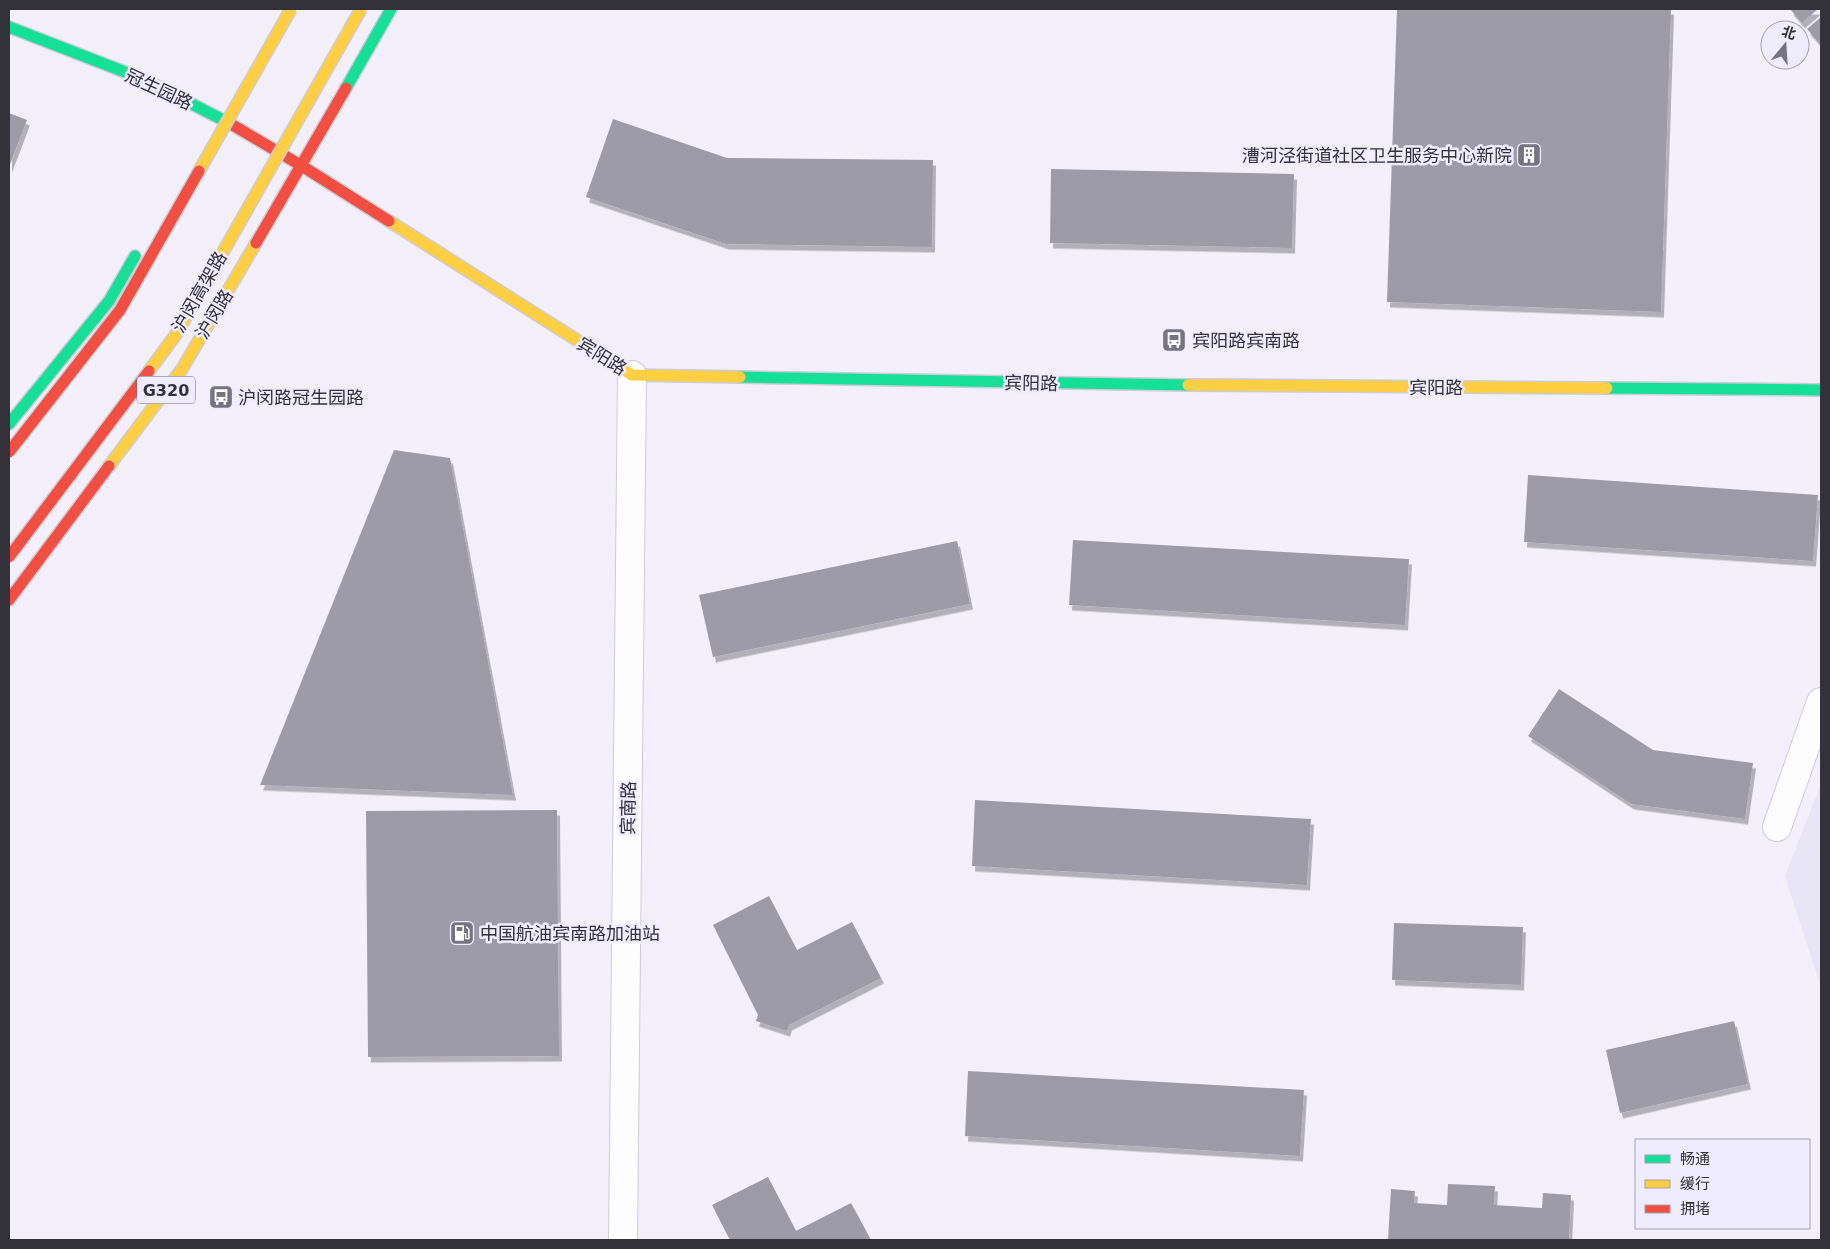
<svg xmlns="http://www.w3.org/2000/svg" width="1830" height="1249" viewBox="0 0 1830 1249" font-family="'DejaVu Sans','Noto Sans SC',sans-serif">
<defs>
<filter id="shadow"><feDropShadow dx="3" dy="5.5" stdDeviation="0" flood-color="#0004"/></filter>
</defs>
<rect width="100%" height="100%" fill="#f3f0fb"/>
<path fill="#e8e5f7" d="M1821,784v204l-36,-112z"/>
<path fill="#9e9ba8" filter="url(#shadow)" d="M1397,9h274l-10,303 -274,-10z
M1790,9h28l-16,14z
M1821,17v28l-14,-16z
M9,113l18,7 -18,47z
M613,119l114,39 206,2 -1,87 -206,-3 -140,-47z
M1051,169l243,5 -2,74 -242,-5z
M394,450l56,8 63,337 -253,-10z
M1528,475l290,20 -5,66 -289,-19z
M1073,540l336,19 -4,66 -336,-20z
M957,541l13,63 -257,53 -14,-62z
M1559,689l94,61 100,13 -8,56 -114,-15 -103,-68z
M975,800l336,19 -4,66 -335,-19z
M557,810l2,246 -191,1 -2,-246z
M769,896l28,54 55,-28 29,56 -92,47 -2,6 -31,-10 2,-6 -45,-90z
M1394,923l129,4 -2,58 -129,-5z
M1734,1021l14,63 -128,29 -14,-63z
M968,1071l336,19 -4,66 -335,-20z
M768,1177l28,54 55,-28 20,37h-141l-18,-35z
M1448,1184l47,2 -1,19 48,3 1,-15 28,2 -2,45h-181l3,-51 24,2 -1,12 33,2z"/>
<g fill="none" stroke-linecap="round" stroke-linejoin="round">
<defs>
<path id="street" d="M1777,827l44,-125
M623,1240l9,-865"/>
<path id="fast" d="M9,27l134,52 88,45
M346,88l45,-79
M740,377l448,8
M1607,388l214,2
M9,424l100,-123 26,-45"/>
<path id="slow" d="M389,221l243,154 108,2
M1188,385l419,3
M109,466l73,-97 74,-126"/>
<path id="jam" d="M231,124l71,42 87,55
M256,243l90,-155
M9,600l100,-134"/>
</defs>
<use href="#street" stroke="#ceccd5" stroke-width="30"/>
<use href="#fast" stroke="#ceccd5" stroke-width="14"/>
<use href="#slow" stroke="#ceccd5" stroke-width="14"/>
<use href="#jam" stroke="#ceccd5" stroke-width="14"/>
<use href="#street" stroke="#fdfdfe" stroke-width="28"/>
<use href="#fast" stroke="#16e098" stroke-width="11"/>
<use href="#slow" stroke="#ffcf43" stroke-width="11"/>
<use href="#jam" stroke="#f24e42" stroke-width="11"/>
<defs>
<path id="slow-bridge" d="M199,171l92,-162
M149,371l28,-38 184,-324"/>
<path id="jam-bridge" d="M9,452l111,-142 79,-139
M9,557l140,-186"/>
</defs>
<use href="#slow-bridge" stroke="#ceccd5" stroke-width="14" stroke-linecap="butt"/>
<use href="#jam-bridge" stroke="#ceccd5" stroke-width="14" stroke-linecap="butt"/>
<use href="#slow-bridge" stroke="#ffcf43" stroke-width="11"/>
<use href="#jam-bridge" stroke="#f24e42" stroke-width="11"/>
</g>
<defs>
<symbol id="building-square" viewBox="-11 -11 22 22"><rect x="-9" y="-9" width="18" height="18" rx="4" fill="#76747e" stroke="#f0ecff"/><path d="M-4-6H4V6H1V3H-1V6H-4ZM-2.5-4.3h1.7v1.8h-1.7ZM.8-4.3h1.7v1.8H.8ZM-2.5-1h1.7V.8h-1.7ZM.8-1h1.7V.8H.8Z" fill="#fff"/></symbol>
<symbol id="bus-square" viewBox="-11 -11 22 22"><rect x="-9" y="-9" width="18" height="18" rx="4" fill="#76747e" stroke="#f0ecff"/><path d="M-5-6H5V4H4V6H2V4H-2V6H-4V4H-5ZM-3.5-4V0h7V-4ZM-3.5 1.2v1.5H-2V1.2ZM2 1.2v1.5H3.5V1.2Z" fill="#fff"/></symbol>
<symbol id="fuel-square" viewBox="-11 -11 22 22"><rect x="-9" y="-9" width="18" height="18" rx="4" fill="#76747e" stroke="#f0ecff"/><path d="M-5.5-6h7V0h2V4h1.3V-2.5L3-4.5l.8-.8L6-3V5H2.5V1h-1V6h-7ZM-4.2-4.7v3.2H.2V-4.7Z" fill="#fff"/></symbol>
</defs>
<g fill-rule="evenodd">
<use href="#building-square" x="1515" y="141" width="28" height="28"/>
<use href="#bus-square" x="1160" y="326" width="28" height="28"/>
<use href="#bus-square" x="207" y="383" width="28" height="28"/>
<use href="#fuel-square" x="448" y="919" width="28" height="28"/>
</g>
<g text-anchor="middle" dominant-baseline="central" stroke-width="5" stroke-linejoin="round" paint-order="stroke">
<rect fill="#f0ecff" stroke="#6c6975" stroke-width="1" x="137" y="376.5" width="58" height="27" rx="4"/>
<g font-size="16" font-weight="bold" fill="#33313a">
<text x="166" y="390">G320</text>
</g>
<g font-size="18" fill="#33313a" stroke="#f0ecff">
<text transform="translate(159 89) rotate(25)">冠生园路</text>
<text transform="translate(199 292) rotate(-60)">沪闵高架路</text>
<text transform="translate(214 314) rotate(-59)">沪闵路</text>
<text transform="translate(602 356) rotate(32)">宾阳路</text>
<text transform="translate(1031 383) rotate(1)">宾阳路</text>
<text x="1436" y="387">宾阳路</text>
<text transform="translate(628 808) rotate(-89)">宾南路</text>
</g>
<g font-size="18" fill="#33313a" stroke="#f0ecff" text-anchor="start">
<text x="1512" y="155" text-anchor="end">漕河泾街道社区卫生服务中心新院</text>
<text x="1192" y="340">宾阳路宾南路</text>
<text x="238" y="397">沪闵路冠生园路</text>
<text x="480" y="933">中国航油宾南路加油站</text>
</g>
</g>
<rect width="1830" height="1249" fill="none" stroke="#33313a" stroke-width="20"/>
<rect x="1635" y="1139" width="175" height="90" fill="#f0ecff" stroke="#a4a1b0"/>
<rect x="1645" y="1155" width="25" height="8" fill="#16e098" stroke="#a4a1b0"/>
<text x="1680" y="1164" font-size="15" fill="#33313a">畅通</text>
<rect x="1645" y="1180" width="25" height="8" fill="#ffcf43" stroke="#a4a1b0"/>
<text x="1680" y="1189" font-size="15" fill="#33313a">缓行</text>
<rect x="1645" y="1205" width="25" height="8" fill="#f24e42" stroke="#a4a1b0"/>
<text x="1680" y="1214" font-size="15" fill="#33313a">拥堵</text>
<g transform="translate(1785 45) rotate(18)"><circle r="24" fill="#f0ecff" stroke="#a4a1b0"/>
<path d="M0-4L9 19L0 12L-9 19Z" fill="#76747e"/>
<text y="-8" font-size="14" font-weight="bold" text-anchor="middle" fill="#33313a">北</text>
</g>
</svg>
